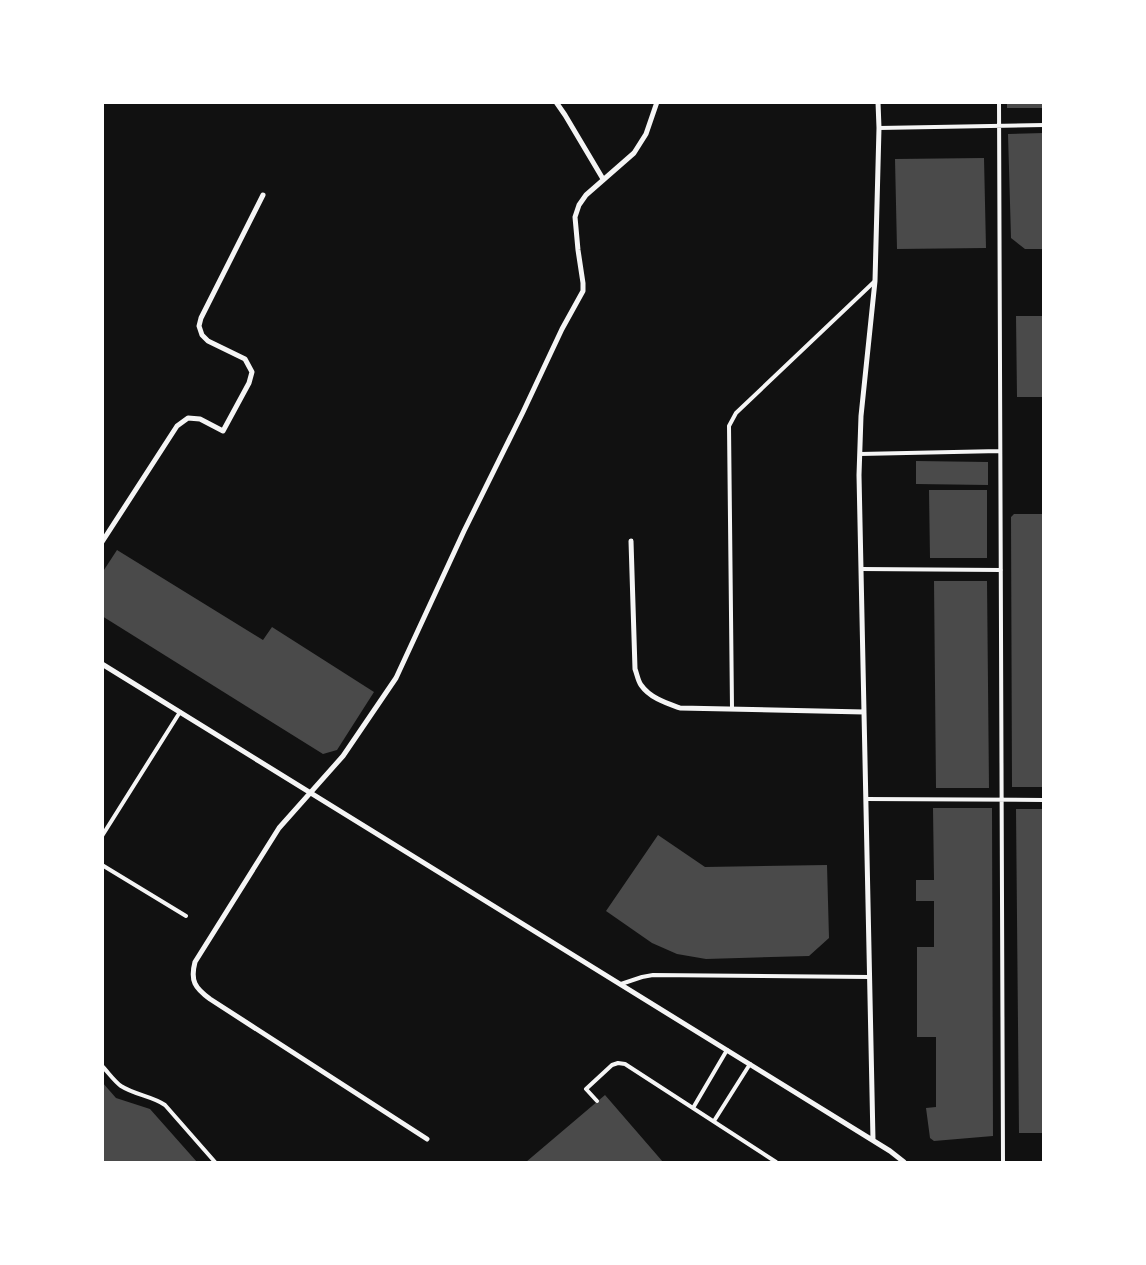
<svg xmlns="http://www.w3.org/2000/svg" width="1146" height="1265" viewBox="0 0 1146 1265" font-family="Merriweather,serif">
<rect width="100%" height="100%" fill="#111"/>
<path fill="#4a4a4a" d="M1007,102h37v6h-37z
M1044,133v116h-19l-14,-11 -3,-104z
M984,158l2,90 -89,1 -2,-90z
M1016,316h28v81h-27z
M916,461l72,1v23l-72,-1z
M929,490h58v68h-57z
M1014,514h30v273h-32l-1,-270z
M117,550l146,90 9,-13 102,65 -37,58 -14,4 -221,-138v-43z
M934,581h53l2,207h-53z
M933,808h59l1,328 -59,5 -4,-3 -4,-30 10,-1v-70h-19v-90h17v-46h-18v-21h18z
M1016,809h28v324h-25z
M658,835l47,32 122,-2 2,73 -20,18 -103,3 -29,-5 -25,-11 -46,-32z
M102,1082l14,16 34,11 47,53h-95z
M605,1095l58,67h-137z"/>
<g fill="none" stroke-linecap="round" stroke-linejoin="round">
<path stroke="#f5f5f5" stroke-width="4" d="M999,102l4,1060
M879,128l165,-3
M860,454l140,-3
M861,569l140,1
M732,708l-3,-282 7,-13 139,-132
M866,799l178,1
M102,836l78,-124
M102,865l84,51
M621,984l21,-7 11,-2 217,2
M102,1066c6,6 12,15 19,20 14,9 31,10 44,19l50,57
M597,1101l-11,-12 26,-24 6,-2 7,1 151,98
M693,1108l34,-58
M714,1121l36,-57"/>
<path stroke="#f5f5f5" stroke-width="5" d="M556,102l9,13 38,64
M631,541l4,128c2,5 3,12 6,16 9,13 25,18 39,23l184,4
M102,542l75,-116 11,-8 12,1 23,12 26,-48 3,-11 -7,-13 -37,-18 -6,-6 -3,-9 2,-8 62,-123
M102,664l788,487 14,11
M427,1139l-217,-140c-15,-11 -20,-18 -15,-37l84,-134 64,-72 53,-78 68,-147 59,-119 39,-83 21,-38v-8l-5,-33 -3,-33 4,-12 7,-10 48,-42 12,-19 11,-32
M873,1140l-14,-665 2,-59 14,-135 4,-153 -1,-26"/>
</g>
<rect width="1146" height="1265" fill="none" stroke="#ffffff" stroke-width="208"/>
</svg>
